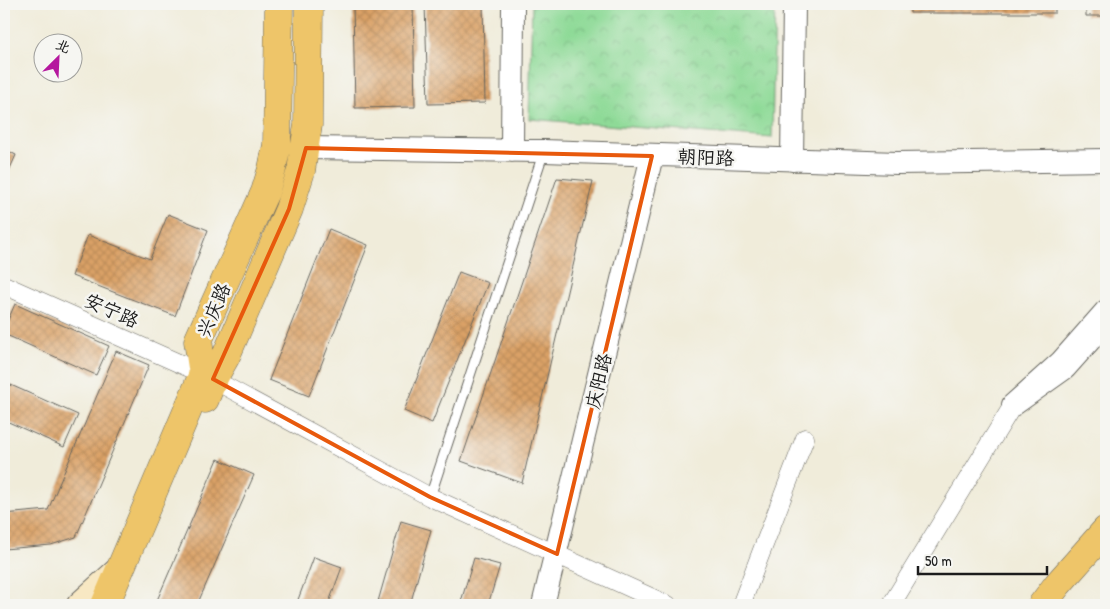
<svg xmlns="http://www.w3.org/2000/svg" width="1110" height="609" viewBox="0 0 1110 609" font-family="'Patrick Hand','LXGW WenKai TC',sans-serif">
<defs>
<pattern id="park-crowns" width="20" height="18" patternUnits="userSpaceOnUse" patternTransform="scale(1.25)"><rect width="20" height="18" fill="#8eda97"/><path d="M2 6a3 3 0 1 1 6 0M12 15a3 3 0 1 1 6 0" fill="none" stroke="#7aba82"/></pattern>
<pattern id="building-cross-hatch" width="8" height="8" patternUnits="userSpaceOnUse" patternTransform="scale(1.25)"><rect width="8" height="8" fill="#daa166"/><path d="M0 0l8 8M0 8l8-8" fill="none" stroke="#ba8a58"/></pattern>
</defs>
<rect width="100%" height="100%" fill="#f6f6f2"/>
<filter id="ink" filterUnits="userSpaceOnUse"><feTurbulence type="fractalNoise" baseFrequency=".02" numOctaves="2"/><feDisplacementMap in="SourceGraphic" scale="10" xChannelSelector="R" yChannelSelector="G"/><feConvolveMatrix kernelMatrix="1 2 1 2 8 2 1 2 1" color-interpolation-filters="sRGB"/></filter>
<filter id="wash" filterUnits="userSpaceOnUse"><feTurbulence type="fractalNoise" baseFrequency=".0096" numOctaves="4" result="noise"/><feDisplacementMap in="SourceGraphic" scale="20" xChannelSelector="R" yChannelSelector="G"/><feGaussianBlur stdDeviation="1.12" result="paint"/><feColorMatrix in="noise" values="0 0 0 0 0 0 0 0 0 0 0 0 0 0 0 0 0 1.4 0 .05"/><feComposite in="paint" operator="in"/></filter>
<g filter="url(#wash)">
<rect width="100%" height="100%" fill="#f0ecda"/>
<path fill="url(#park-crowns)" stroke="#557b5a" d="M532,4h243l-3,134 -243,-19z"/>
<g id="blocks">
<path fill="url(#building-cross-hatch)" d="M353,4h60l2,103 -60,1z
M425,4h58l2,99 -57,1z
M910,4h145v9h-145z
M1086,4h20v12h-20z
M4,149l12,6 -12,27z
M557,178l36,3 -71,302 -61,-22z
M168,214l40,16 -33,86 -103,-40 16,-41 62,24z
M329,229l39,16 -59,151 -40,-16z
M459,272l29,11 -56,140 -28,-12z
M15,304l94,42 -13,29 -92,-41v-5z
M116,351l33,14 -73,172 -25,8 -47,4v-35l44,-4z
M4,382l74,33 -14,32 -60,-27z
M218,459l36,16 -57,130h-42z
M401,521l30,9 -21,75h-33z
M314,557l28,10 -14,38h-32z
M474,558l26,7 -12,40h-28z"/>
</g>
</g>
<g filter="url(#ink)">
<use href="#blocks" fill-opacity="0" stroke="#66655e" stroke-width="1"/>
<g fill="none" stroke-linecap="round" stroke-linejoin="round">
<defs>
<path id="service" d="M430,497l114,-346"/>
<path id="minor" d="M4,285l199,89 227,123 238,108
M741,605l64,-167
M891,605l122,-200"/>
<path id="tertiary" d="M306,148l238,3 353,12 209,-3
M512,151l1,-147
M792,160l2,-156
M1106,311l-45,51 -48,43 52,-37 41,-46
M543,605l109,-449"/>
<path id="secondary" d="M80,605l40,-36"/>
<path id="primary" d="M205,399l8,-20 13,-23 63,-147 12,-38 7,-46 1,-121
M105,605l98,-231 -5,-33 67,-149 7,-23 5,-24 2,-141"/>
<path id="trunk" d="M1042,605l16,-21 48,-54"/>
</defs>
<use href="#service" stroke="#66655e" stroke-width="11"/>
<use href="#minor" stroke="#66655e" stroke-width="19"/>
<use href="#tertiary" stroke="#66655e" stroke-width="24"/>
<use href="#secondary" stroke="#66655e" stroke-width="28"/>
<use href="#primary" stroke="#66655e" stroke-width="29"/>
<use href="#trunk" stroke="#66655e" stroke-width="29"/>
<use href="#service" stroke="#fff" stroke-width="9"/>
<use href="#minor" stroke="#fff" stroke-width="18"/>
<use href="#tertiary" stroke="#fff" stroke-width="22"/>
<use href="#secondary" stroke="#f8e8c3" stroke-width="26"/>
<use href="#primary" stroke="#eec569" stroke-width="28"/>
<use href="#trunk" stroke="#eec569" stroke-width="28"/>
</g>
</g>
<path fill="none" stroke="#e8590c" stroke-width="4" stroke-linejoin="round" d="M306,148l346,8 -95,398 -127,-57 -217,-118 76,-170z"/>
<g text-anchor="middle" dominant-baseline="central" stroke-width="5" stroke-linejoin="round" paint-order="stroke">
<g font-size="19" fill="#1c1c1c" stroke="#f6f6f2">
<text transform="translate(706 157) rotate(2)">朝阳路</text>
<text transform="translate(112 310) rotate(24)">安宁路</text>
<text transform="translate(213 310) rotate(-67)">兴庆路</text>
<text transform="translate(598 381) rotate(-76)">庆阳路</text>
</g>
</g>
<rect width="1110" height="609" fill="none" stroke="#f6f6f2" stroke-width="20"/>
<g transform="translate(58 58) rotate(24)"><circle r="24" fill="#f6f6f2" stroke="#9f9f9c"/>
<path d="M0-4L9 19L0 12L-9 19Z" fill="#b5179e"/>
<text y="-8" font-size="14" font-weight="bold" text-anchor="middle" fill="#1c1c1c">北</text>
</g>
<path d="M918 566v8h129v-8" fill="none" stroke="#1c1c1c" stroke-width="2.5"/>
<text x="925" y="566" font-size="15" fill="#1c1c1c" stroke="#f6f6f2" stroke-width="4" paint-order="stroke">50 m</text>
</svg>
